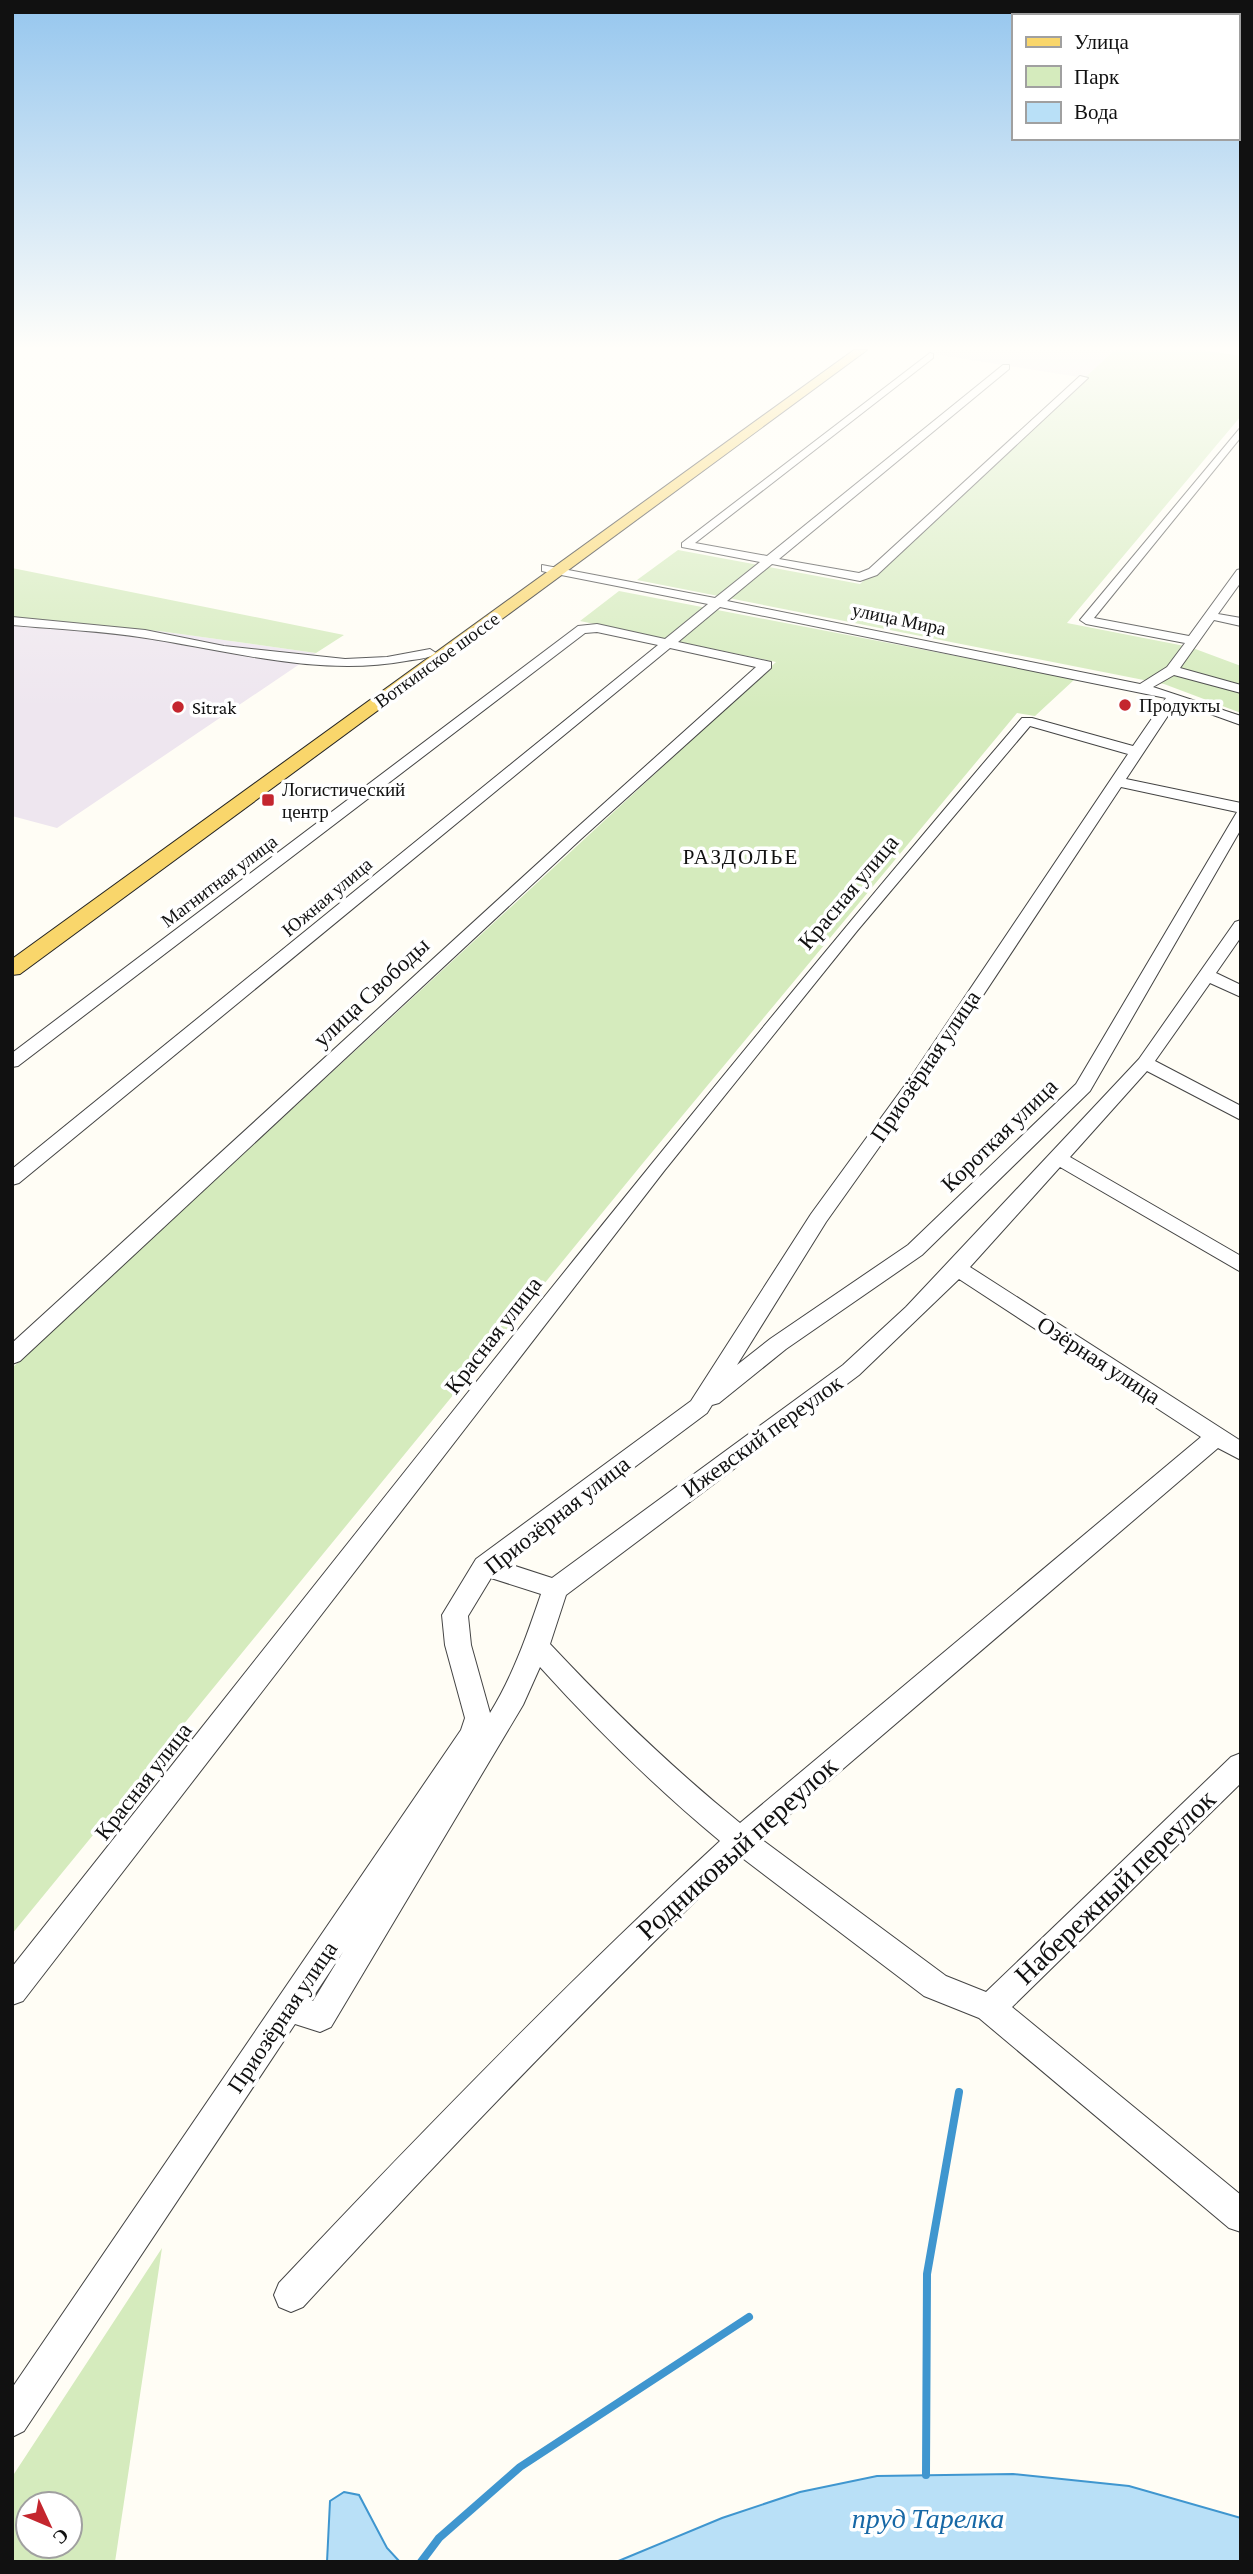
<svg xmlns="http://www.w3.org/2000/svg" width="1253" height="2574" viewBox="0 0 1253 2574" font-family="'Crimson Pro',serif">
<rect width="100%" height="100%" fill="#fffdf5"/>
<path fill="#eee6ef" d="M930,350h185l-30,28 -158,-25z
M12,620l147,11 157,22 -259,175 -45,-12z"/>
<path fill="#d5ebbd" fill-rule="evenodd" d="M1115,350h87l39,6v60l-174,207 123,24 51,19v47l-77,-29 -527,-104 41,-30 182,34z
M12,568l332,67 -28,18 -157,-22 -147,-11z
M619,591l456,88 -40,37 -18,-3 -374,450 -631,771v-566l764,-706 -196,-41z
M162,2248l-47,314h-103v-85zM70,2504v42h-42v-42z"/>
<path fill="#b9e0f7" stroke="#3f96cf" stroke-width="2" d="M1013,2474l116,12 112,32v44h-625l106,-44 78,-26 77,-16z
M344,2492l15,3 28,53 13,14h-73l3,-61z"/>
<g fill="none" stroke-linecap="round" stroke-linejoin="round">
<path stroke="#3f96cf" stroke-width="8" d="M926,2475l1,-201 32,-182
M421,2562l18,-24 81,-71 229,-150"/>
<defs>
<path id="minor" d="M930,353l3,1v4l-238,185 72,13 236,-191h6v4l-230,190 80,14 10,-4 211,-193 8,2 -211,197 -17,6 -88,-17 -45,37 413,83 27,-17 18,-24 -99,-19 -6,-4 161,-193v10l-147,181 95,18 48,-66 4,-1v13l-23,32 23,4v8l-27,-6 -34,48 61,17v8l-67,-18 -21,12 88,29v9l-64,-23 -51,77 115,24v26l-151,262 -168,164 -136,94 -67,54 -7,2 -5,8 -201,150 46,15 291,-213 63,-58 233,-248 96,-137 6,-2v17l-25,36 25,12v12l-31,-14 -55,78 86,45v14l-94,-49 -77,86 171,99v16l-181,-105 -90,100 271,174v19l-23,-12 -457,391 185,137 40,16 245,-235 10,-4v30l-229,224 229,188v37l-12,-4 -250,-210 -55,-22 -183,-139c-151,145 -296,296 -438,450l-12,5 -12,-5 -5,-12 5,-12c143,-152 288,-301 441,-442 -65,-54 -123,-111 -180,-174l-17,38 -192,322 -11,5 -25,-8 -271,407 -12,6v-49l449,-658 4,-12 -20,-73 -3,-30 34,-56 215,-158 120,-187 102,-140 215,-320 -98,-28 -173,205 -193,240 -641,830 -11,4v-38c333,-419 662,-842 1010,-1249h10l101,28 33,-48 -446,-91 -42,35 93,20v6l-190,171 -561,522 -8,3v-21l559,-510 185,-166 -86,-19 -651,535 -7,2v-16l646,-524 -61,-13 -12,1 -567,433 -6,1v-14l566,-427 19,-2 68,15 43,-35 -162,-32 -4,-1v-6l173,33 45,-36 -78,-15v-4zM1121,787l116,25 -161,272 -168,161 -138,94 -33,26 89,-143 103,-145zM959,1279l242,158 -461,386c-69,-56 -130,-115 -190,-179l16,-49 293,-220zM491,1578l50,16c-14,41 -28,82 -51,119l-19,-68 -3,-29zM343,1952l-30,49 -2,-1z
M12,617l133,13 79,16 121,13 42,-2 43,-8 6,4c-7,6 -20,6 -30,8 -86,16 -175,-10 -260,-23 -44,-7 -89,-9 -134,-13z"/>
<path id="major" d="M854,350h13l-847,624 -8,1v-16z"/>
</defs>
<use href="#minor" stroke="#444" stroke-width="2"/>
<use href="#major" stroke="#222" stroke-width="2"/>
<use href="#minor" fill="#fff" fill-rule="evenodd"/>
<use href="#major" fill="#f9d66b" fill-rule="evenodd"/>
</g>
<linearGradient id="sky" x2="0" y2="1"><stop stop-color="#95c6ee"/><stop offset="0.49" stop-color="#fffefa"/><stop offset="1" stop-color="#fffefa" stop-opacity="0"/></linearGradient>
<rect width="1253" height="710" fill="url(#sky)"/>
<g fill="#c4262e" stroke="#fff" stroke-width="2.5">
<circle cx="1125" cy="705" r="7"/>
<circle cx="178" cy="707" r="7"/>
<rect x="261" y="793" width="14" height="14" rx="3.5"/>
</g>
<g text-anchor="middle" dominant-baseline="central" stroke-width="7" stroke-linejoin="round" paint-order="stroke">
<g font-size="19" fill="#111" stroke="#fff">
<text transform="translate(899 619) rotate(12)">улица Мира</text>
<text transform="translate(437 660) rotate(-36)">Воткинское шоссе</text>
<text transform="translate(219 881) rotate(-37)">Магнитная улица</text>
<text transform="translate(327 897) rotate(-40)">Южная улица</text>
</g>
<g font-size="19" fill="#111" stroke="#fff" text-anchor="start">
<text x="1139" y="705">Продукты</text>
<text x="192" y="707">Sitrak</text>
<text x="282" y="789">Логистический<tspan x="282" dy="22">центр</tspan></text>
</g>
<g font-size="21" letter-spacing="2" fill="#111" stroke="#fff">
<text x="741" y="857">РАЗДОЛЬЕ</text>
</g>
<g font-size="23" fill="#111" stroke="#fff">
<text transform="translate(848 892) rotate(-50)">Красная улица</text>
<text transform="translate(371 992) rotate(-43)">улица Свободы</text>
<text transform="translate(925 1066) rotate(-56)">Приозёрная улица</text>
<text transform="translate(999 1135) rotate(-44)">Короткая улица</text>
<text transform="translate(493 1335) rotate(-52)">Красная улица</text>
<text transform="translate(1099 1360) rotate(33)">Озёрная улица</text>
<text transform="translate(762 1436) rotate(-36)">Ижевский переулок</text>
<text transform="translate(557 1515) rotate(-38)">Приозёрная улица</text>
<text transform="translate(143 1781) rotate(-52)">Красная улица</text>
<text transform="translate(282 2017) rotate(-56)">Приозёрная улица</text>
</g>
<g font-size="28" fill="#111" stroke="#fff">
<text transform="translate(737 1848) rotate(-42)">Родниковый переулок</text>
<text transform="translate(1115 1887) rotate(-44)">Набережный переулок</text>
</g>
<g font-size="28" font-style="italic" fill="#1768a6" stroke="#fff">
<text x="928" y="2518">пруд Тарелка</text>
</g>
</g>
<rect width="1253" height="2574" fill="none" stroke="#111111" stroke-width="28"/>
<rect x="1012" y="14" width="228" height="126" fill="#ffffff" stroke="#a0a0a0" stroke-width="2"/>
<rect x="1026" y="37" width="35" height="10" fill="#f9d66b" stroke="#a0a0a0" stroke-width="2"/>
<text x="1074" y="49" font-size="21" fill="#111111">Улица</text>
<rect x="1026" y="66" width="35" height="21" fill="#d5ebbd" stroke="#a0a0a0" stroke-width="2"/>
<text x="1074" y="84" font-size="21" fill="#111111">Парк</text>
<rect x="1026" y="102" width="35" height="21" fill="#b9e0f7" stroke="#a0a0a0" stroke-width="2"/>
<text x="1074" y="119" font-size="21" fill="#111111">Вода</text>
<g transform="translate(49 2525) rotate(134)"><circle r="33" fill="#ffffff" stroke="#a0a0a0" stroke-width="2"/>
<path d="M0-5L12 26L0 18L-12 26Z" fill="#c4262e"/>
<text y="-10" font-size="19" font-weight="bold" text-anchor="middle" fill="#111111">С</text>
</g>
</svg>
